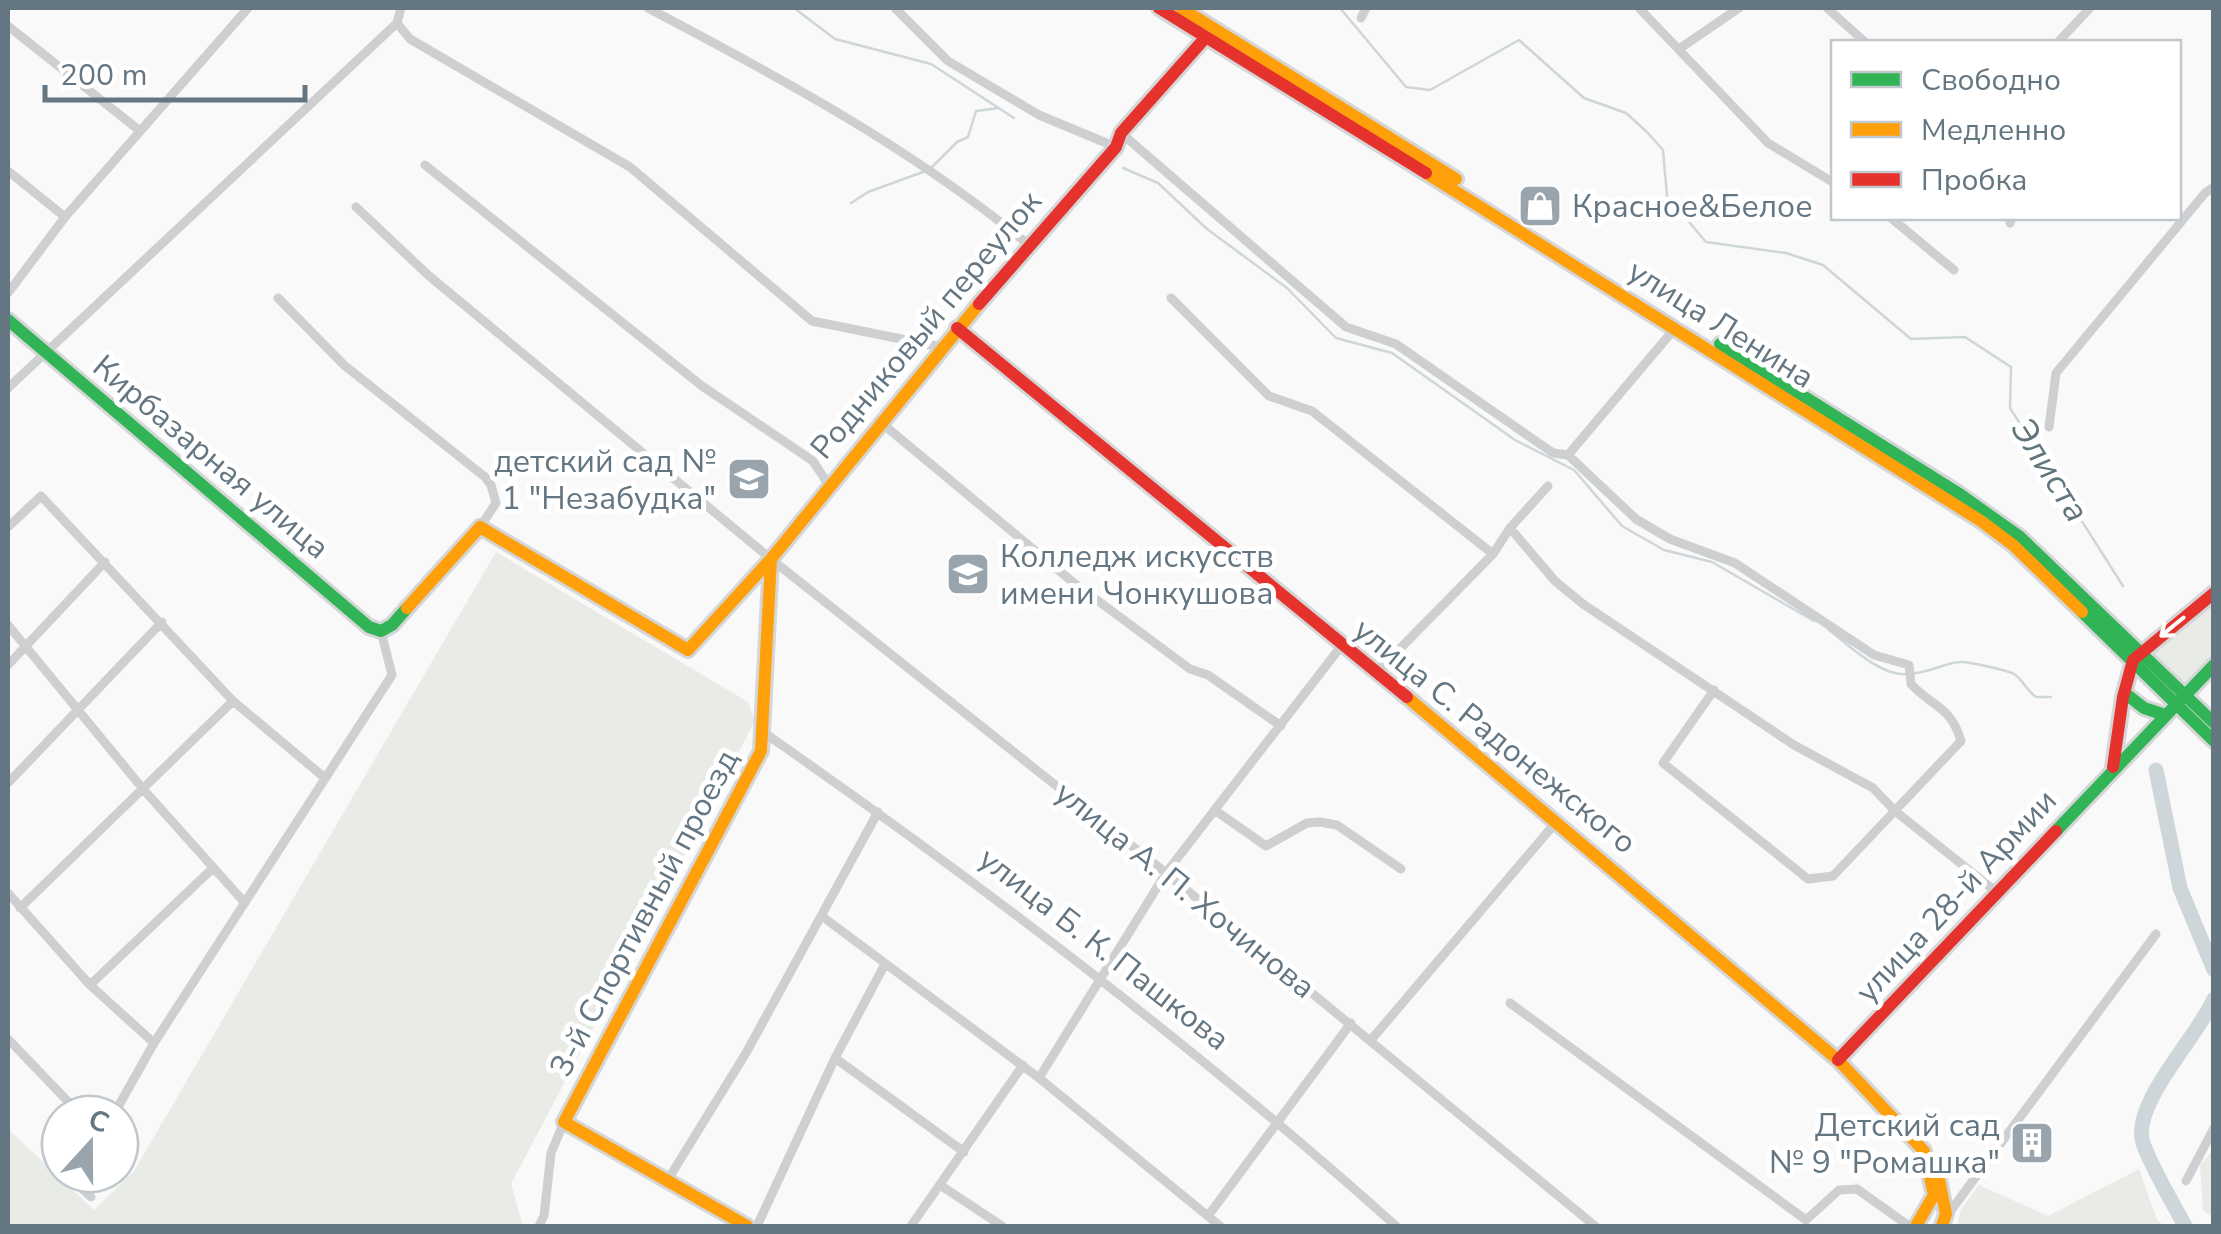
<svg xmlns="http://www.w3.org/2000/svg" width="2221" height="1234" viewBox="0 0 2221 1234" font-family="'Nunito Sans',sans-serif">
<rect width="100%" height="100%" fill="#f9f9f9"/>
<path fill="#e8ebe6" d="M496,552l252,150 7,19 -244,463 12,42h-515v-97l86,81 40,-39z
M2213,605v52l-28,30 -35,-35z
M2213,1150v68l-10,-8 -3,-45z
M2139,1169l18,51 8,6h-208l4,-17 18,-24 69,31z"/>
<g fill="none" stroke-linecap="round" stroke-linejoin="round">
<path stroke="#ced6d9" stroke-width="2.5" d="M794,8l41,31 96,25 83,54
M1340,8l66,79 24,3 89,-50 65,58 42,15 21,19 16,18 4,46 39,46 80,11 37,12 88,74 54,-2 46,30 -1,41 113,178
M1123,168l35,15 49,46 80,59 49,50 56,15 123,87 59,30 48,56 42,24 48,12 102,59
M930,169l27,-27 11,-5 8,-26 23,-3
M851,203l17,-11 55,-20
M1829,630c20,15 52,47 78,44
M1915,673c17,-1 31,-11 46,-11 5,-1 49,9 53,12 9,6 13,17 22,23h15"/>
<path stroke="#ced6d9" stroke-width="15" d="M2156,770l24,118 34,82
M2185,1226c-14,-27 -32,-55 -42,-83 -13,-38 56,-108 71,-144"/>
<defs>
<path id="fast" d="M8,320l361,307 12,4 11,-6 15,-17
M1720,344l238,149 62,44 194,186
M2082,612l132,129
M2126,694l18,14 21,7
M2056,831l158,-166"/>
<path id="slow" d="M1181,8l275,171
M1426,173l555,348 32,24 69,67
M407,608l73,-81 208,123 83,-91 208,-255
M1407,697l431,363 86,91 10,44 -17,29
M1939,1179l7,35 -4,12
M747,1226l-183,-104 197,-371 10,-192"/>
<path id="jam" d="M1159,8l267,165
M979,304l137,-157 5,-14 85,-96
M957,328l450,369
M2113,767l10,-70 10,-37 81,-67
M1838,1060l218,-229"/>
</defs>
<use href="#fast" stroke="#d5d6d7" stroke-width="18"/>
<use href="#slow" stroke="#d5d6d7" stroke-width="18"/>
<use href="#jam" stroke="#d5d6d7" stroke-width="18"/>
<path stroke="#cecfd0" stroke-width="9" d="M648,8c133,70 265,141 381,237
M895,8l53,53 91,54 77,32
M1639,8l129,135 66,40
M1827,8l38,34
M1361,18l5,-10
M397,23l13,16 220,128 182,154 129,26
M8,26l132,105
M2058,42l32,-34
M1679,49l60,-41
M1121,133l225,194 50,17 157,109 15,2 68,64 34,20 65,24 139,92 35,10 2,19c21,23 40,22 50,57l-128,135 -25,3 -145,-116 51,-73
M425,165l277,221 111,75 15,23
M8,171l57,46
M356,207l72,68 343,284 395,314 429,353
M1891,218l63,52
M2010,223l2,-5
M8,293l57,-76 183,-209
M278,298l66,67 141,112 6,8 5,18 -16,24
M1171,298l98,98 43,15 181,143
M8,388l389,-365 4,-15
M879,421l195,162 116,86 18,6 73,51
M2049,427l7,-54 149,-180 9,-6
M1568,455l108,-128
M8,527l33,-31 192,205 92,77
M1510,528l45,53 28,23 211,141 79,43 22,23 104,83
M8,625l135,164 102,114
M8,665l97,-103
M1376,673l117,-119 17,-26 38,-42
M763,732c220,153 434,316 633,494
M8,783l154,-161
M1216,811l50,35 41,-23 13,-1 17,3 64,44
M8,893l82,92 64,58
M20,908l213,-207
M823,917l216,161 181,148
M90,985l123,-117
M1510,1003l296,217 33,-30 18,-1 52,37
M8,1039l72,75
M1371,1040l186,-219
M835,1058l129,94
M1039,1078l127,-205 176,-228
M114,1114l40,-71 238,-368 -11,-44
M81,1174l-5,9 15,14
M667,1181l79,-128 132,-241
M2186,1181l28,-53
M940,1185l62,41
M1208,1216l143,-193
M1946,1217l210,-283
M539,1226l5,-10 7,-63 13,-31
M757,1226l78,-168 50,-94
M911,1226l112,-161"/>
<use href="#fast" stroke="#30b455" stroke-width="12"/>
<use href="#slow" stroke="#ff9f0a" stroke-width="12"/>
<use href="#jam" stroke="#e5322d" stroke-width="12"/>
</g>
<defs><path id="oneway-shaft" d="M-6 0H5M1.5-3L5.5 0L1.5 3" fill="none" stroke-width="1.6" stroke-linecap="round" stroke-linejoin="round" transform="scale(2.5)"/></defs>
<use stroke="#fff" href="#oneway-shaft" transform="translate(2172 627) rotate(141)"/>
<defs>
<symbol id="shop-square" viewBox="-11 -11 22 22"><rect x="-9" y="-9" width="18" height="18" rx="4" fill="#99a4ac" stroke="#fff"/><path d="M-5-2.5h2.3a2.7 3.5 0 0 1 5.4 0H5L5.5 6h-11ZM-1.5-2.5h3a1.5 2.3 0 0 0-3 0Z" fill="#fff"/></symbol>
<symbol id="school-square" viewBox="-11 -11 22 22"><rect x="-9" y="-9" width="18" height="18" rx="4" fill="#99a4ac" stroke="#fff"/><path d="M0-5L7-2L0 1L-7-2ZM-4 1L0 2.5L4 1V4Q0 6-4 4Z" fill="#fff"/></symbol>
<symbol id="university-square" viewBox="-11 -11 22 22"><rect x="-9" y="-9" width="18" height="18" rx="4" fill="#99a4ac" stroke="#fff"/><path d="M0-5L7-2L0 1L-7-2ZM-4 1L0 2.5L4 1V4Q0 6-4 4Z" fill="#fff"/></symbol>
<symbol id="building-square" viewBox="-11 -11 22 22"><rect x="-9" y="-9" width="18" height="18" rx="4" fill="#99a4ac" stroke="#fff"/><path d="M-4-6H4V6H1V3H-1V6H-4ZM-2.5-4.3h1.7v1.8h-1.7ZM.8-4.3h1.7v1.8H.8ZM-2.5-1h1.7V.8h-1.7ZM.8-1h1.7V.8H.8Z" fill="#fff"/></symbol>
</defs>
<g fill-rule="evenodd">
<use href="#shop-square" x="1515" y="181" width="50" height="50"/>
<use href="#school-square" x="724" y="454" width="50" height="50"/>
<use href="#university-square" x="943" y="549" width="50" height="50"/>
<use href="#building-square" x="2007" y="1118" width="50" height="50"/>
</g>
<g text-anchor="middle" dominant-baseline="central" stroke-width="10" stroke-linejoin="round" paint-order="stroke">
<g font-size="32" fill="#657683" stroke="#fff" text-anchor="start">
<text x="1572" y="206">Красное&amp;Белое</text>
<text x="716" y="461" text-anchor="end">детский сад №<tspan x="716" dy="37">1 "Незабудка"</tspan></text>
<text x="1000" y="556">Колледж искусств<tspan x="1000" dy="37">имени Чонкушова</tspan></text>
<text x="2000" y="1125" text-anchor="end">Детский сад<tspan x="2000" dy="37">№ 9 "Ромашка"</tspan></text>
</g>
<g font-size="32" fill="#657683" stroke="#fff">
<text transform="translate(1721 324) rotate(32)">улица Ленина</text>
<text transform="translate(926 325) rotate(-50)">Родниковый переулок</text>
<text transform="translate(211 457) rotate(40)">Кирбазарная улица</text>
<text transform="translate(1495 736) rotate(39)">улица С. Радонежского</text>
<text transform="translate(1185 890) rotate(39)">улица А. П. Хочинова</text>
<text transform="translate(1956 896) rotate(-47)">улица 28-й Армии</text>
<text transform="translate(644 913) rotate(-62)">3-й Спортивный проезд</text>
<text transform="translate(1104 949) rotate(38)">улица Б. К. Пашкова</text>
</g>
<g font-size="35" font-style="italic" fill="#60757c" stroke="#fff">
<text transform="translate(2050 470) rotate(58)">Элиста</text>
</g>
</g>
<rect width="2221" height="1234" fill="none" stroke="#657683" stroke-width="20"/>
<rect x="1831" y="40" width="350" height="180" fill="#ffffff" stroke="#c1c8cd" stroke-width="2.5"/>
<rect x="1851" y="72" width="50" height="15" fill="#30b455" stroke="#c1c8cd" stroke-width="2.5"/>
<text x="1921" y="90" font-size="30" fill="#657683">Свободно</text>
<rect x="1851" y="122" width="50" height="15" fill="#ff9f0a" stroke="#c1c8cd" stroke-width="2.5"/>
<text x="1921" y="140" font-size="30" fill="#657683">Медленно</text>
<rect x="1851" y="172" width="50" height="15" fill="#e5322d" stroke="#c1c8cd" stroke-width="2.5"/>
<text x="1921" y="190" font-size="30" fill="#657683">Пробка</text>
<g transform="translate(90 1144) rotate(21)"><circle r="48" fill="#ffffff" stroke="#c1c8cd" stroke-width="2.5"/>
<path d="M0-8L18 38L0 25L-18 38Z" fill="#99a4ac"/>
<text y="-15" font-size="28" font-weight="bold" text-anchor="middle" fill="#657683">С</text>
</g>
<path d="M45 85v15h260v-15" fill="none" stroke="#657683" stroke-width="5"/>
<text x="60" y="85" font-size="30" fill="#657683" stroke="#ffffff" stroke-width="8" paint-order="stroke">200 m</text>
</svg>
